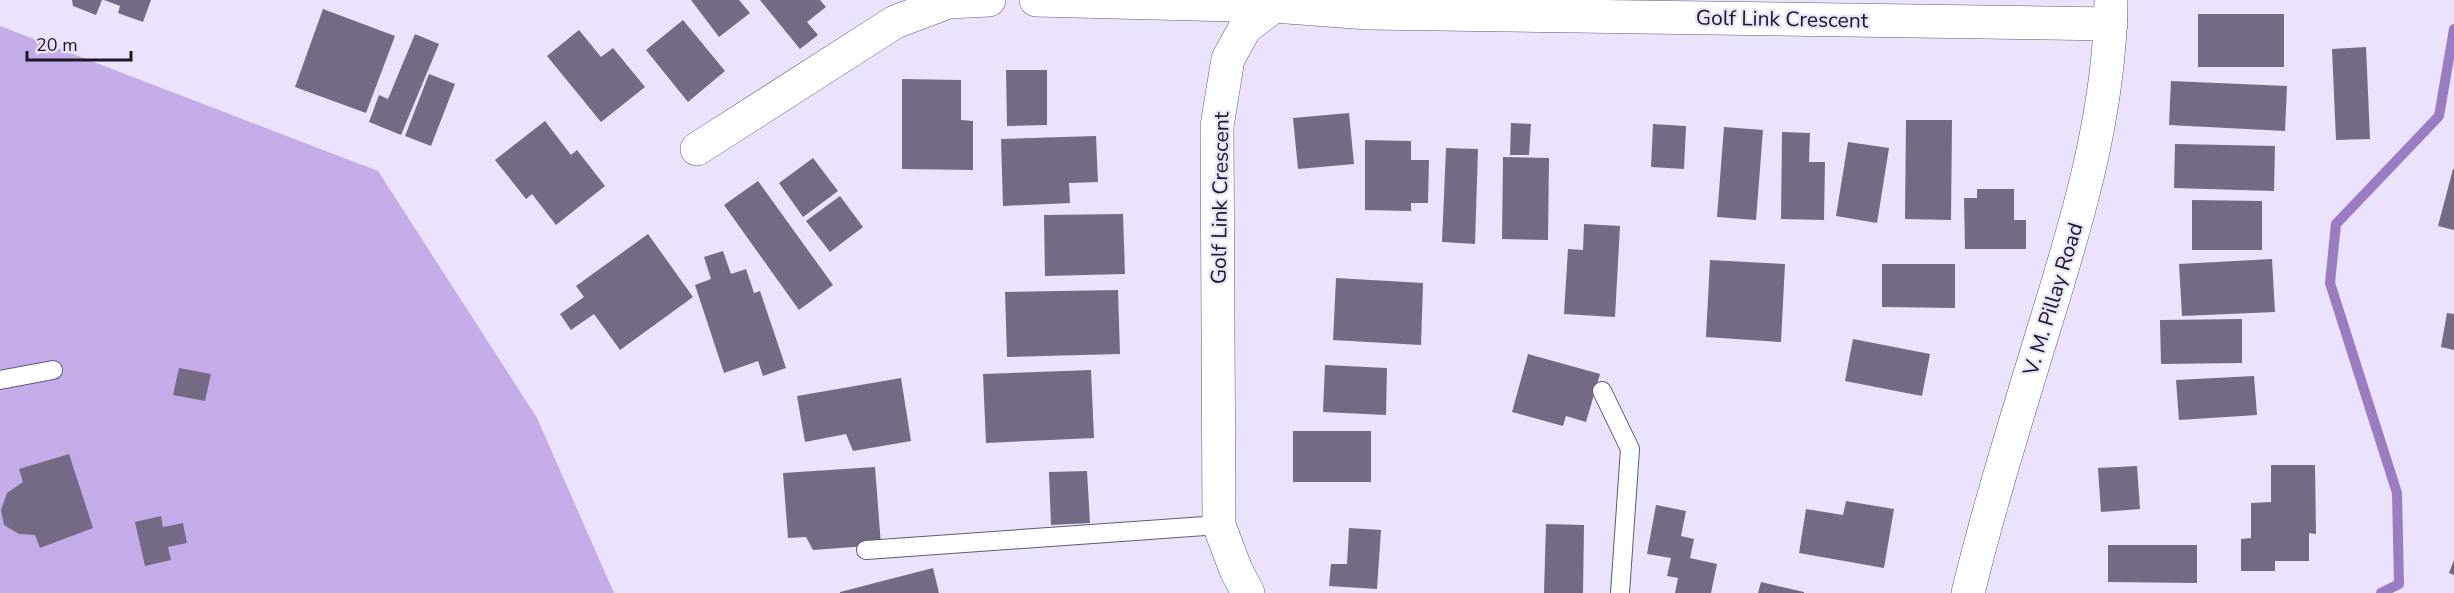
<svg xmlns="http://www.w3.org/2000/svg" width="2454" height="593" viewBox="0 0 2454 593" font-family="'Nunito Sans',sans-serif">
<rect width="100%" height="100%" fill="#ebe2fb"/>
<path fill="#c4ace9" d="M0,26l378,145 159,247 77,175h-614z"/>
<g fill="none" stroke-linecap="round" stroke-linejoin="round">
<path stroke="#997cc1" stroke-width="10" d="M2381,593l18,-9 -2,-91 -67,-210 6,-59 103,-108 15,-87"/>
</g>
<path fill="#756a86" d="M72,0h30l-6,15 -23,-9z
M104,0h47l-8,22 -25,-9 2,-7z
M691,0h48l11,13 -31,24z
M760,0h60l6,7 -19,15 11,13 -18,14z
M323,9l72,27 -29,77 -71,-26z
M2198,14h86v53h-86z
M683,20l42,51 -37,31 -42,-52z
M579,30l22,27 12,-9 32,39 -44,35 -54,-66z
M415,34l24,10 -38,91 -32,-13 10,-27 9,4z
M2366,47l4,92 -34,1 -4,-91z
M1006,70h41v55l-40,1z
M429,74l26,10 -24,62 -26,-10z
M902,79l59,1v40l12,1v49l-71,-1z
M2171,81l116,5 -2,45 -116,-6z
M1349,113l5,51 -56,5 -5,-51z
M1906,120h46l-1,100 -46,-1z
M545,121l26,34 6,-5 28,36 -49,39 -24,-31 -6,5 -31,-39z
M1511,123l20,1 -2,31h-19z
M1653,124l33,2 -2,43 -33,-2z
M1724,127l39,3 -7,90 -39,-3z
M1782,132l28,1 -1,29h16l-1,58 -43,-1z
M1096,136l2,46 -29,1 1,20 -67,3 -2,-67z
M1365,140l46,1v19h18l-1,43h-17v8l-46,-1z
M1848,142l41,6 -12,75 -41,-7z
M2175,144l100,2 -1,45 -100,-3z
M1446,148l32,1 -3,95 -33,-2z
M1503,157l46,1 -1,82 -46,-1z
M813,158l25,33 -35,26 -24,-34z
M2453,169h1v61l-16,-4z
M758,181l75,104 -34,25 -75,-105z
M1977,189h37v31h12v29h-61l-1,-51h13z
M840,196l23,31 -33,25 -24,-31z
M2192,200l70,1v49h-70z
M1123,214l2,60 -80,2 -1,-61z
M1584,224l36,2 -5,91 -51,-3 4,-65 15,1z
M648,234l45,63 -73,53 -26,-36 -23,16 -11,-16 24,-17 -8,-11z
M723,251l8,23 15,-5 8,24 6,-2 26,77 -23,8 -5,-15 -34,12 -29,-88 16,-6 -7,-22z
M2272,259l3,53 -93,4 -3,-52z
M1710,260l75,4 -4,78 -75,-5z
M1882,264h73v44l-73,-1z
M1336,278l87,5 -2,62 -88,-5z
M1118,290l2,64 -113,3 -2,-65z
M2447,313l7,1v36l-13,-3z
M2242,319v44l-81,1 -1,-44z
M1853,339l77,15 -8,42 -77,-15z
M1528,354l72,20 -14,48 -20,-6 -3,10 -51,-14z
M1325,365l62,3 -1,47 -63,-3z
M179,368l32,6 -6,27 -32,-6z
M1091,370l3,68 -108,5 -3,-69z
M2254,376l3,39 -78,5 -3,-40z
M901,378l10,63 -58,10 -7,-17 -41,8 -8,-46z
M1293,431h78v51h-78z
M69,454l24,74 -53,20 -5,-13 -16,-1 -15,-9 -3,-15 6,-17 16,-11 -4,-13z
M2271,465h44l1,69 -7,-1v28h-34v10h-34v-32l10,-1v-35l20,-1z
M2137,466l3,43 -39,3 -3,-44z
M875,467l6,78 -68,5 -7,-13 -18,1 -5,-65z
M1087,471l3,52 -39,2 -2,-53z
M1846,501l48,8 -10,59 -85,-15 7,-44 37,6z
M1656,505l30,6 -5,25 13,3 -4,19 27,6 -6,29h-36l3,-15 -11,-2 4,-18 -24,-4z
M161,516l2,11 20,-4 4,20 -19,4 3,13 -26,6 -10,-44z
M1546,524l38,1 -1,68h-39z
M1349,528l32,2 -4,59 -48,-3 2,-22h16z
M2108,545h89v38l-89,-1z
M2454,560v15l-5,-2z
M933,568l6,25h-99v-1z
M1761,582l43,10v1h-46z"/>
<g fill="none" stroke-linecap="round" stroke-linejoin="round">
<defs>
<path id="service" d="M0,380l53,-10
M1602,391l28,58 -10,144
M866,550l353,-25"/>
<path id="minor" d="M1036,0l238,6
M697,149l198,-127 53,-20 41,-2
M1248,593l-12,-23 -17,-45 -2,-399 11,-67 17,-31 29,-22 94,7 743,11"/>
<path id="secondary" d="M1968,593c22,-90 50,-179 77,-268 33,-106 65,-213 66,-325"/>
</defs>
<use href="#service" stroke="#635973" stroke-width="20"/>
<use href="#minor" stroke="#635973" stroke-width="34"/>
<use href="#secondary" stroke="#635973" stroke-width="34"/>
<use href="#service" stroke="#fff" stroke-width="18"/>
<use href="#minor" stroke="#fff" stroke-width="33"/>
<use href="#secondary" stroke="#fff" stroke-width="33"/>
</g>
<g text-anchor="middle" dominant-baseline="central" stroke-width="4.5" stroke-linejoin="round" paint-order="stroke">
<g font-size="21" fill="#1d1924" stroke="#ebe2fb">
<text transform="translate(1782 19) rotate(1)">Golf Link Crescent</text>
<text transform="translate(1220 198) rotate(-89)">Golf Link Crescent</text>
<text transform="translate(2053 299) rotate(-73)">V. M. Pillay Road</text>
</g>
</g>
<path d="M27 51v9h104v-9" fill="none" stroke="#1d1924" stroke-width="3"/>
<text x="36" y="51" font-size="18" fill="#1d1924" stroke="#ebe2fb" stroke-width="4.5" paint-order="stroke">20 m</text>
</svg>
